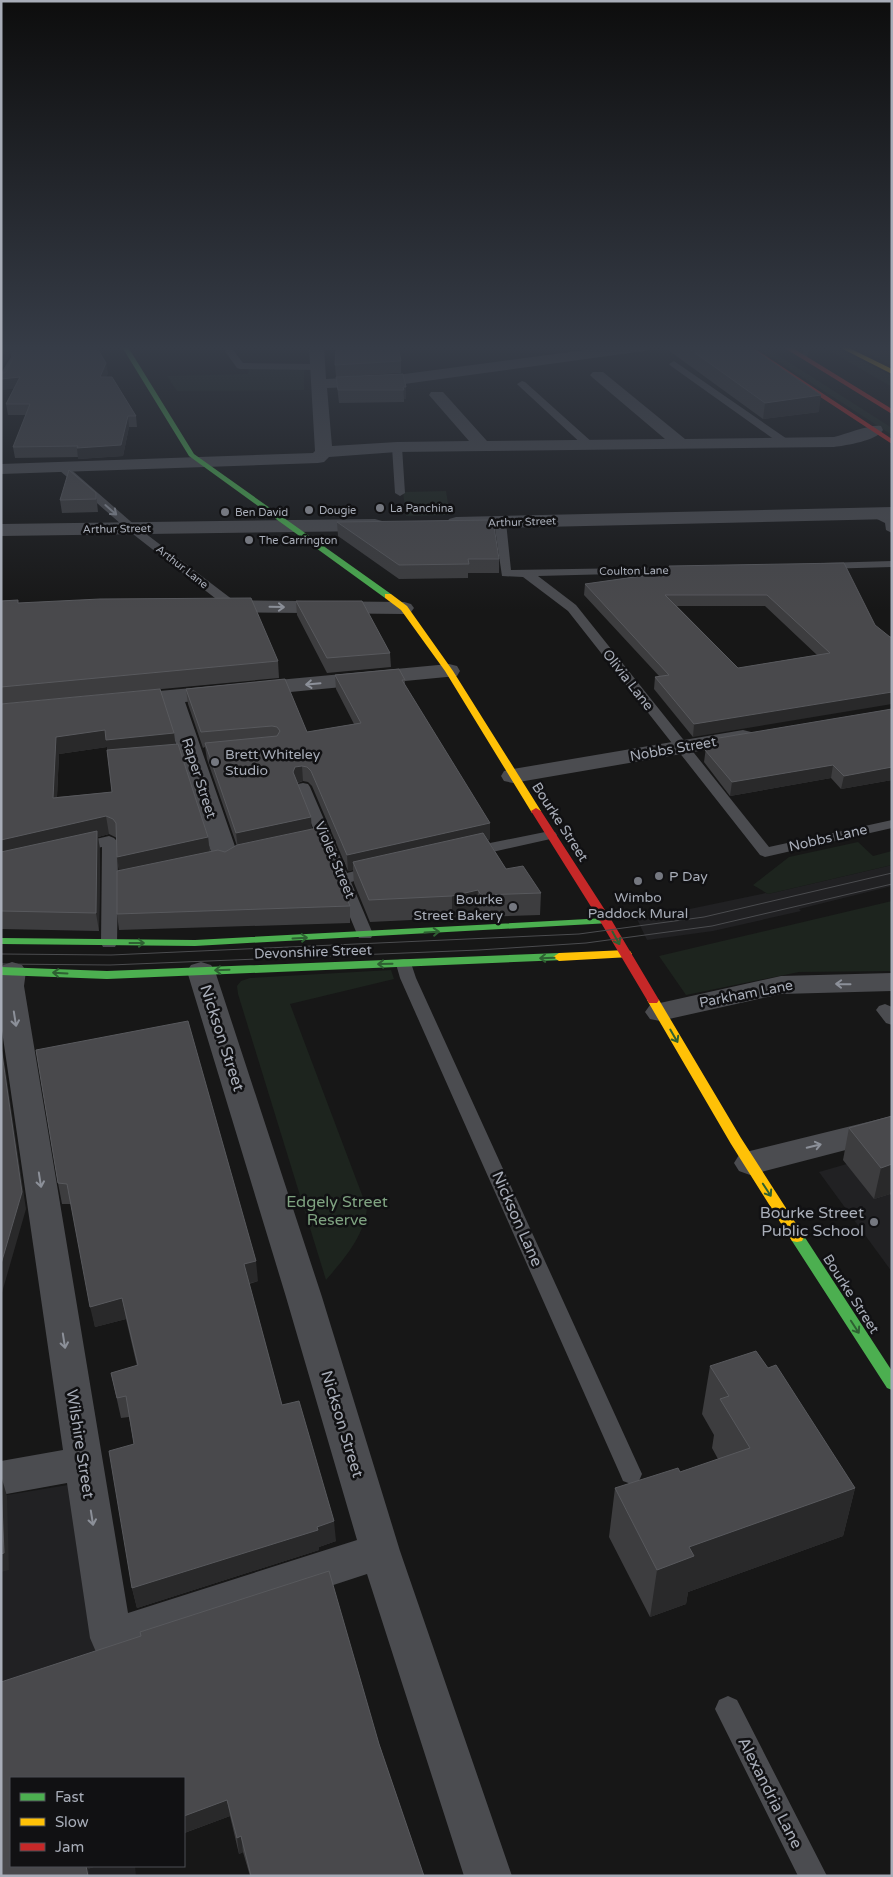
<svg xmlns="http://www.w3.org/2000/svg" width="893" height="1877" viewBox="0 0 893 1877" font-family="'Varela Round',sans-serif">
<rect width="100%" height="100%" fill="#171717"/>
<path fill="#212123" d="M892,865v21l-93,23 2,2 -88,20 -66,9 -11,-23 25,-2 105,-22 2,1z
M892,1151v121l-73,-100z
M74,1484l47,294h-110v88h124l1,10h-135v-380z"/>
<path fill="#1d241e" d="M756,347h9l127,81v7z
M823,347h12l57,29v11z
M854,347h38v19l-5,-3z
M247,366h57v24l-127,1 -10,-15 81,-2 1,-5z
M446,491l4,24 -44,1 -3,-24z
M858,842l15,14 19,-5v14l-124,29 -15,-9 36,-28z
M892,901v70l-93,1 -113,23 -27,-39z
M391,970l3,9 -104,25 77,204c-3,28 -22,50 -41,72l-88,-286 -1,-8 4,-5 9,-3z"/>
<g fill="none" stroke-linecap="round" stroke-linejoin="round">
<path stroke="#343537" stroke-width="17" stroke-dasharray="17 8" stroke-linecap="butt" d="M805,347l5,2"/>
<path fill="#4b4c50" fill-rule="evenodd" d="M9,347h8l2,10 -13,24 -5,3v-11l10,-16z
M222,347h9l12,16 74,1 5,3 -5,3 -77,-1 -3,-1z
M674,361l116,80v4h-8l-111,-79 -2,-2z
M522,381l3,1 68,61v4h-8l-66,-61 -2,-2z
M397,444l5,3 3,46 -5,3 -5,-3 -3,-46z
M63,465l4,1 70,61 100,76 2,3 -2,3h-8l-100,-78 -70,-61 -1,-2 1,-2z
M871,509l21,9v15l-6,-3 -1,-7 -18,-9 -1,-2z
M500,519l6,3 5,48 182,-3 2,2 -2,2 -4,1 -151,4 38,29 193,242 123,-27v8l-127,29 -5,-2 -192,-244 -45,-34 -21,-1 -8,-54z
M892,561v6l-69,2 -6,-3 6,-3z
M303,783l5,1 2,3 37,86 28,-7 5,2 3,3 -3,3 -29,8 22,52 -2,4h-12l-2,-4 -61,-147 2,-3z
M550,831l5,1 2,3 -2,3 -85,19 -5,-2 -3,-3 3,-3 5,-2z
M109,836l5,2 3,3 1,36 19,-5 5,2 3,3 -3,3 -24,6 -1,57 -2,4h-12l-2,-4 1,-96 -23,5 -5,-2 -3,-3 3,-3z
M404,959l6,1 6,18 226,496 -3,7 -8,3 -8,-3 -3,-7 -220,-496 -4,-14 2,-4z
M885,1004l7,3v18l-6,-2 -10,-13 3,-4z
M728,1696l9,4 90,176h-29l-83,-167 4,-9z"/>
<path fill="#4b4c50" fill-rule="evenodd" d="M309,347h15l2,32 71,-4 211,-28h43l-2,3 -5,1 -247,34 -70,3 5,58 65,-4 72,-1 -40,-46 2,-3h12l44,49 178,-2 -72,-61 -3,-3 3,-3h10l82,67 149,-2c13,-3 36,-13 47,-11l2,4c-7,11 -36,15 -49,17l-437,5 -68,5 -5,5 -6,1 -317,11v-10l312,-11 2,-2z
M892,507v12l-436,10 -7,-2 -2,-4 2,-4 7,-2z
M375,519l7,2 2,4 -2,4 -7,2 -374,5v-12z
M218,600l186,2 7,2 3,4 -3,4 -7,2 -186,-2 -7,-2 -3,-4 3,-4z
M449,664l8,2 3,5 -3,5 -272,26 54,156 -4,5 -9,3 -9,-3 -4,-5 -50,-154 -36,4 -8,-2 -3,-5 3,-5 8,-2z
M743,730l8,2 4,5 -4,5 -238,41 -9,-2 -3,-5 3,-5 9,-2z
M12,962l10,3 4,6 -2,15 104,627 229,-73 -71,-243 -99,-326 4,-6 10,-3 10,3 4,6 107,326 78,254 112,325h-48l-97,-302 -256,84 -15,-6 -6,-14 -23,-155 -66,12v-34l62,-11 -62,-426v-58z
M892,973v18l-111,3 -121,27 -10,-2 -5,-7 5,-7 10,-2 121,-27z
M892,1116v22l-142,37 -11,-4 -5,-8 5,-8 11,-4z"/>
<path fill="#4caf50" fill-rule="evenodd" d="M122,347h6l66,107 197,140v4h-6l-196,-142z
M606,918l4,1 2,2 -2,2 -415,23 -194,-2v-6l194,2z
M559,953l4,1 2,3 -2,3 -456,19 -106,-4v-8l106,4z
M797,1232l5,1 90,138v19l-5,-2 -95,-147 -2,-4 2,-4z"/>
<path fill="#ffc107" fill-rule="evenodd" d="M839,347h8l45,22v5z
M385,594h6l16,12 46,65 88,140 -1,2h-8l-87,-142 -44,-61 -16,-12z
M626,950l4,1 2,3 -2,3 -71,4 -6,-4 6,-4z
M653,996l6,4 82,138 61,95 2,4 -2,4 -5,1 -5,-1 -61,-97 -84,-144z"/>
<path fill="#c62828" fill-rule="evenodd" d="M744,347h8l140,92v5z
M783,347h8l101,62v5z
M536,808l5,3 71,110 47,79 -2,3h-8l-2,-3 -47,-79 -69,-110z"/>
<path stroke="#4b4c4f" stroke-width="1" d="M1,954l110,1 468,-21 125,-17 188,-44
M1,964l109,1 369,-15 107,-7 126,-17 180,-42"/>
</g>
<path fill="#3d3d3f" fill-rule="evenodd" d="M19,347h74l15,26 -2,4 30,39 1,11h-8l-6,29 -45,3v-2l-63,1 -2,-11 13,-32h-18l-2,-11 8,-16 -13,2v-16l5,-2 13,-23z
M664,347h86l69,65 -56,7z
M401,361v12l-65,4 -1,-12z
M336,377l70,10v12h-2v3l-65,1z
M96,493l2,19 -36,1 -2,-13z
M337,522l162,37v14h-31v5l-69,1 -61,-43z
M669,566l206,59 -182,112 -39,-48 1,-12 4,-1 -75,-81 1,-11 83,-12zM677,606h88l52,49 -79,13z
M18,600v3l260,58 1,17 -278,26v-103z
M296,601l94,52 1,14 -64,6 -30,-58z
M335,675l70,5v5l85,154 -2,1 18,29 35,24 -1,22 -60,2 -3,-5 -25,6 -82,4 -16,-39 -1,-13 -5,1 -36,-85 -4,-4 -5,-1 -5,2 14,46 38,77v17l-231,7 -2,-16 2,-43 -2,-14v-19l-8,-4 -11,3 2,12 -1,82 -98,-2v-225l173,29 1,11 33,93 2,14 15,1 12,-6 -30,-87 -2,-12 -2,1 -15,-44 -2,-15 121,43 47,-8 -18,-35zM107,747l5,45 -55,5 2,-43z
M892,709v71l-51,9 -10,-11 -101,18 -26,-34 3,-22z
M36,1050l222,231 -9,3 33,121 54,136 -17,6v3l-182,58 -5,-20 2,-144 -5,-27 -8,1 -10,-45 26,-7 -11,-47 -31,8 -24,-123h-9l-4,-21z
M892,1116v80l-2,-2 -16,5 -31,-39 6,-32z
M710,1366l58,2 87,120 -12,48 -155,56 -2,12 -36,13 -41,-80 6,-49 65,-16 38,-13 -6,-11 2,-13 -12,-21z
M379,1744l45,132h-174l-7,-24 -4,2 -9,-38 -142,53 -87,7z"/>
<path fill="#29292a" d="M7,347h1l1,10 -8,12v-12z
M106,363l2,10 -7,15 -1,-11z
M20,377l1,11 -20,2v-11z
M403,387h3v12h-2z
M821,395l-2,17 -56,7 2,-16z
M128,416l1,11 -6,29 -45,3 -1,-11z
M892,692v12l-199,33 1,-13z
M105,730l69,3 2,17 -67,7 -2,-10 -48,7 -3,61 -3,-17 3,-61z
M833,765l-2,13 -101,18 2,-14z
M302,766l1,15 -7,2 -3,-11 2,-5z
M892,767v13l-51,9 3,-13z
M106,816l3,18 -11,3 2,12 -1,82 -3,-18 -95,-54v-19z
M311,817l1,16 -74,16 -2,-16z
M490,823v16l-134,30 -3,-7v8l-5,1 -1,-16z
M208,837l2,18 -90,20 -3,-18z
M478,890l-1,22 -25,6v-22z
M1,1039l25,170 -25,87z
M892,1164v22l-2,8 -16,5 7,-31z
M256,1261l2,20 -12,3 -2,-20z
M122,1298l4,21 -31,8 -5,-20z
M2,1479l5,17 2,74 -8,2z
M855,1488l-12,48 -155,56 -2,12 -36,13 7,-47 32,-23z
M334,1521l2,20 -17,6v3l-182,58 -5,-20z
M227,1800l3,16 -46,17v-17z
M241,1836l2,16 -4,2 -2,-16z
M86,1866h11l-9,3 2,7h-2z"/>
<path fill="#49494c" stroke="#58595d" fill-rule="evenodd" d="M1,347h6l-6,10z
M19,347l78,1 9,15 -6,14h12l24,39h-8l-7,29 -44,3 1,-2 -65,1 17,-43h-24l14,-27 -19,2v-5l5,-2z
M336,347h62l3,14 -66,4z
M687,347h63l71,48 -56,8z
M403,374l3,13h-3l1,3h-66l-2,-13z
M69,470l27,23v6l-36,1z
M493,520l6,39h-31l1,5 -70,1 -62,-43z
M844,563l31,62 15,12h2v55l-198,32 -39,-47 14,-2 -84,-91 85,-12 -1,-6zM665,595h102l63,58 -92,15z
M251,598l27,63 -277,26v-86l17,-1v3l82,-4z
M296,601h66l28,52 -63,5z
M399,669l6,11h-3l88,143 -143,32 -36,-84 -4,-4 -5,-1 -7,1 -2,5 18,45 -75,16 -31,-90 72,-7 3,-5 -3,-4 -5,-1 -71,6 -15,-43 99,-10 22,53 54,-9 -26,-48z
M160,689l14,44 -68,7 -1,-10 -49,7 -3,61 59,-6 -5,-42 71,-6 30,93 -91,20 -1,-34 -3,-4 -7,-3 -105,24v-136z
M892,709v58l-48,9 -11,-11 -101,17 -27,-32 9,-2 -7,-8z
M317,828l33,78 -233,8v-43l101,-21 7,2 12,-7z
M97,831l-1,82 -95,-2v-59z
M483,833l23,36 17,-3 18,27 -60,2 -3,-5 -26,6 -83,4 -16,-38z
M188,1021l68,240 -12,3 38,141 17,-4 35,120 -17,6 1,3 -186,58 -23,-137 25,-7 -8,-48 -9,2 -6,-25 27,-8 -16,-67 -32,9 -23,-123 -9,-1 -22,-133z
M1,1047l21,145 -21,72z
M892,1116v48l-11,4 -32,-40z
M756,1351l12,17 8,-3 79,123 -166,59 5,9 -37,14 -42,-82 63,-20 2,4 70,-24 -30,-49 9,-3 -19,-30z
M1,1479l3,74 -3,1z
M329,1571l50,173 45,132h-173l-10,-40 -4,2 -10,-38 -43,16v-38h-173v88h75l2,10h-87v-194l140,-46 -1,-4z"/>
<defs><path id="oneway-shaft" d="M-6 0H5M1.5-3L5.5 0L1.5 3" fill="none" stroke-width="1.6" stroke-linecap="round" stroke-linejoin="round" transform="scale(1.25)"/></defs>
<g stroke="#8c9099">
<use href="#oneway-shaft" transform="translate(111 510) rotate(41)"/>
<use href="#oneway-shaft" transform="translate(277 607) rotate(1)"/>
<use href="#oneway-shaft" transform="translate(313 684) rotate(175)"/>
<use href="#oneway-shaft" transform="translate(843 984) rotate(-179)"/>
<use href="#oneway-shaft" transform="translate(15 1019) rotate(81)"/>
<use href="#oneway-shaft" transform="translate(814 1146) rotate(-14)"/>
<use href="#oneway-shaft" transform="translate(40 1180) rotate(81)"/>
<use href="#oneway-shaft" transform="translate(64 1341) rotate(81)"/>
<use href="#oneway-shaft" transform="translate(92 1518) rotate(81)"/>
</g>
<g stroke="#2e6032">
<use href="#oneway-shaft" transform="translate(432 932) rotate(-3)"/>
<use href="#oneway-shaft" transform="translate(300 938) rotate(-3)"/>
<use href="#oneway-shaft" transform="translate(616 938) rotate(61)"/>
<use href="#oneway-shaft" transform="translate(137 943)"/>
<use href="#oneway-shaft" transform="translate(547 958) rotate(178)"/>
<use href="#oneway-shaft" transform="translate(385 964) rotate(179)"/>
<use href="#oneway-shaft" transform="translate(222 970) rotate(178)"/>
<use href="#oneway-shaft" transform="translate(60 973) rotate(-177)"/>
<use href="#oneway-shaft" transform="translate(674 1036) rotate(60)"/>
<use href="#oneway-shaft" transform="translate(767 1190) rotate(57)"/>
<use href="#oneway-shaft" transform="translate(855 1327) rotate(57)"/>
</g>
<linearGradient id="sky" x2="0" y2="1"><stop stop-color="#0d0d0d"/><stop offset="0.57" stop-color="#363c47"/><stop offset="1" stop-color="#363c47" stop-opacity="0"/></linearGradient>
<rect width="893" height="610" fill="url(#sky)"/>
<g fill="#757880" stroke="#111113" stroke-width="2">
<circle cx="380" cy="508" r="5"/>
<circle cx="309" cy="510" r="5"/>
<circle cx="225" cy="512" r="5"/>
<circle cx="249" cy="540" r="5"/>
<circle cx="215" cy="762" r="5"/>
<circle cx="659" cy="876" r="5"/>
<circle cx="638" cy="881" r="5"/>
<circle cx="513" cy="907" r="5"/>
<circle cx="874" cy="1222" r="5"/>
</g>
<g text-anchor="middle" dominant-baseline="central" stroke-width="5" stroke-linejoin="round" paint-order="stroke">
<g font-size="11" fill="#a8adb8" stroke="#111113" text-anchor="start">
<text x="390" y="508">La Panchina</text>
<text x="319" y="510">Dougie</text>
<text x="235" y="512">Ben David</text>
<text x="259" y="540">The Carrington</text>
</g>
<g font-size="11" fill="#a8adb8" stroke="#111113">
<text transform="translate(522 522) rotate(-2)">Arthur Street</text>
<text transform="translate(117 529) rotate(-1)">Arthur Street</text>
<text transform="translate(182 567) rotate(38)">Arthur Lane</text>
<text transform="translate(634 571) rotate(-1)">Coulton Lane</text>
</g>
<g font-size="14" fill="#a8adb8" stroke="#111113">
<text transform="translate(628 680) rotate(52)">Olivia Lane</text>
<text transform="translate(673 749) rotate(-10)">Nobbs Street</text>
<text transform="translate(199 778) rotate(72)">Raper Street</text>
<text transform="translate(560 822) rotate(57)">Bourke Street</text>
<text transform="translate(828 838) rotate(-13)">Nobbs Lane</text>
<text transform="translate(335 860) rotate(67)">Violet Street</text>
<text transform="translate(313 952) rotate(-2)">Devonshire Street</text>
<text transform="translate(746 994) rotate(-11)">Parkham Lane</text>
<text transform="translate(851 1294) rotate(57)">Bourke Street</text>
</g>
<g font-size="14" fill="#a8adb8" stroke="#111113" text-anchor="start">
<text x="225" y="754">Brett Whiteley<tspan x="225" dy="16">Studio</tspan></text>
<text x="669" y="876">P Day</text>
<text x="638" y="897" text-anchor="middle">Wimbo<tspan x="638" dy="16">Paddock Mural</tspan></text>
<text x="503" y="899" text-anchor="end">Bourke<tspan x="503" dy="16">Street Bakery</tspan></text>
</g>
<g font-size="16" fill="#a8adb8" stroke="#111113">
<text transform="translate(222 1038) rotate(72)">Nickson Street</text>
<text transform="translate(517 1219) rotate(66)">Nickson Lane</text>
<text transform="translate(342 1424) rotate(73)">Nickson Street</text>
<text transform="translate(80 1444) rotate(81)">Wilshire Street</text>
<text transform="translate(770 1793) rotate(63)">Alexandria Lane</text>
</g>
<g font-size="16" fill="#7fa381" stroke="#111113">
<text x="337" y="1202">Edgely Street<tspan x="337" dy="18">Reserve</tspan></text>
</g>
<g font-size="16" fill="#a8adb8" stroke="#111113" text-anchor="end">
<text x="864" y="1213">Bourke Street<tspan x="864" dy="18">Public School</tspan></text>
</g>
</g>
<rect width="893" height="1877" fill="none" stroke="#a8adb8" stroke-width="5"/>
<rect x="10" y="1777" width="175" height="90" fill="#111113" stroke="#4d4f55"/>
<rect x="20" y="1793" width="25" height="8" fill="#4caf50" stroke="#4d4f55"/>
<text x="55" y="1802" font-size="15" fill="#a8adb8">Fast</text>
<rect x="20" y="1818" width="25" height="8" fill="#ffc107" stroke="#4d4f55"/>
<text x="55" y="1827" font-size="15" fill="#a8adb8">Slow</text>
<rect x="20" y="1843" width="25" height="8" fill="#c62828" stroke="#4d4f55"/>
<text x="55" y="1852" font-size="15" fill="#a8adb8">Jam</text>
</svg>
